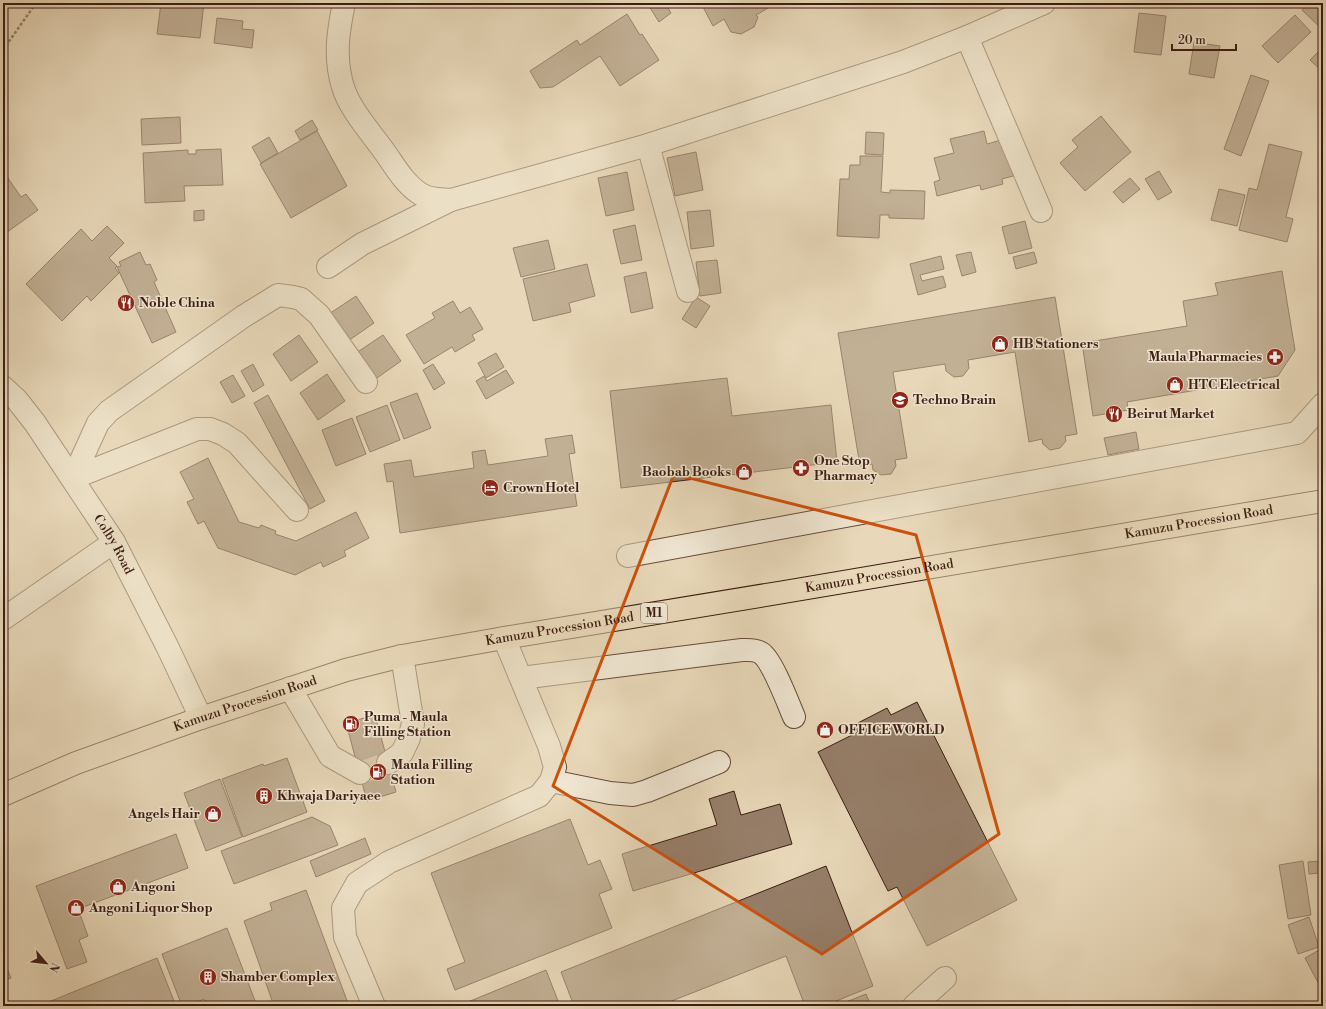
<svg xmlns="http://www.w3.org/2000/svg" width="1326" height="1009" viewBox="0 0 1326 1009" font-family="'Libre Bodoni',serif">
<rect width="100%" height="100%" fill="#e8d8b9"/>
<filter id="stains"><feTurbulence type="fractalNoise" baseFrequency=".005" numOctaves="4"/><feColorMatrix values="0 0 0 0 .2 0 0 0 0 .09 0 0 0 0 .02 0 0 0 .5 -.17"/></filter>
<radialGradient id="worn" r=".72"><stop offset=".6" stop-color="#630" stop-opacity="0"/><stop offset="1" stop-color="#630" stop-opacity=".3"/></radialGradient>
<path fill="#967e69" stroke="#3d1d12" d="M161,3h43l-4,35 -43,-4z
M647,3h18l6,10 -12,9z
M701,3h75l-7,2 1,2 -14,8 2,2 -4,10 -13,7 -10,-2 -7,-13 -11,7z
M1308,3h15v27l-21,-20z
M1139,13l27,3 -5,39 -27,-3z
M627,14l13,21 2,-1 17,26 -39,26 -20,-30 -47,31 -13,1 -10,-17 47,-31 3,5z
M1295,15l16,17 -33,31 -16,-17z
M217,18l26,3 -1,8 12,1 -2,18 -38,-5z
M1194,42l26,4 -6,32 -25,-4z
M1323,47v25l-13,-12z
M1251,75l18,6 -28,75 -17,-7z
M1101,116l30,36 -46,39 -25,-28 18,-16 -6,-7z
M180,117l1,26 -39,2 -1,-26z
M312,120l6,10 -18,10 -5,-9z
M317,131l30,55 -56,32 -31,-54z
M984,131l3,13 21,-6 9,37 -15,4 1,5 -22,6 -1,-5 -43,11 -3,-14 6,-2 -6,-22 20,-5 -4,-14z
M866,132l18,1 -1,22 -18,-1z
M269,137l9,16 -17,10 -9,-16z
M1269,144l33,8 -16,65 7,2 -6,23 -48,-12 10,-42 8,2z
M221,149l2,36 -39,1 1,15 -40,2 -2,-50 45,-3v4h8v-4z
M696,152l7,38 -28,6 -8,-38z
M860,156h23l-2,36 9,1v-3l35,1 -1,28 -35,-1v-3h-9l-1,23 -42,-2 3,-57h9l1,-14h10z
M3,171l18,26 5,-3 12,16 -35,25z
M1159,171l13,21 -14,8 -13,-21z
M627,172l7,38 -28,6 -8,-38z
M1130,178l10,11 -17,14 -10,-11z
M1219,189l26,6 -8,31 -26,-6z
M204,210v10l-10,1v-10z
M710,210l4,36 -23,3 -4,-37z
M1025,221l7,27 -23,6 -7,-27z
M635,225l7,35 -21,4 -8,-34z
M107,226l17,17 -15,15 8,8 -2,2 4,5 -28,28 -4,-5 -25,25 -36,-37 55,-55 11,12z
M548,240l7,29 -34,8 -8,-29z
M140,252l6,13 4,-1 7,16 -3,2 22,50 -24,11 -35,-76 4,-1 -2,-4z
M971,252l5,20 -14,4 -6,-21z
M1034,252l3,11 -21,6 -3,-12z
M941,256l3,13 -24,6 2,6 21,-5 3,11 -28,8 -8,-31z
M717,260l4,33 -21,3 -4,-34z
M587,264l8,32 -26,7 2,9 -38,9 -10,-42z
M1282,271l13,79 -17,26 -151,26 1,8 -35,6 -11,-73 105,-17 -4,-25 35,-6 -3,-12z
M646,272l7,36 -22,5 -7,-36z
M356,296l18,27 -26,18 -19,-27z
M696,297l14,9 -14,22 -14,-9z
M1055,297l22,137 -12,2 1,5 -6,7 -10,2 -7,-6 -1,-5 -13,3 -14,-90 -47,8 1,8 -6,8 -9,1 -8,-6 -1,-7 -52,8 14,86 -12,2 1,6 -5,8 -10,1 -8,-5 -1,-6 -12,2 -22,-133z
M453,301l7,12 10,-6 13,22 -11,6 3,5 -20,12 -3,-5 -28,17 -18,-29 29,-17 -3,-5z
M299,335l19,27 -27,19 -18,-27z
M383,335l18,26 -27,19 -18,-27z
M496,353l8,14 -18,11 -8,-15z
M253,364l11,21 -11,7 -12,-21z
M433,364l12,19 -11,7 -11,-20z
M506,370l8,13 -28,16 -10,-18 8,-5 3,5z
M327,374l18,27 -27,19 -18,-27z
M233,375l12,21 -13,7 -12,-21z
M727,378l5,38 99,-11 6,57 -216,26 -11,-97z
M417,393l14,35 -27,11 -14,-36z
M268,395l57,106 -15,8 -56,-106z
M387,405l13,35 -30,12 -14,-35z
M352,418l14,36 -30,12 -14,-36z
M1136,432l3,17 -31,6 -4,-17z
M572,435l3,18 -6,1 8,52 -177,27 -7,-52 -6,1 -3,-18 27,-4 3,17 60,-9 -2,-16 13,-2 3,15 60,-9 -3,-17z
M208,458l31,64 20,6 2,-3 15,6 -1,3 21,7 60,-29 13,26 -25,13 2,5 -23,11 -2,-5 -26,13 -77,-27 -14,-27 -6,3 -11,-22 7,-3 -14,-27z
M917,702l100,198 -90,46 -30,-59 -9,4 -70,-139 40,-20 -4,-7 33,-17 4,7z
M375,715l21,77 -29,9 -21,-78z
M287,758l20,54 -64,25 -21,-58 41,-15 1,2z
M220,779l22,58 -36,14 -22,-58z
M734,791l7,24 39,-11 12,40 -159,47 -11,-37 95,-29 -8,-26z
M312,817l18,9 8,19 -104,39 -13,-33z
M570,819l18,46 12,-5 12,29 -13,5 13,34 -157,62 -8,-21 18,-7 -34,-89z
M176,834l12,34 -110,41 10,27 -9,4 8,22 -20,7 -31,-83z
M365,838l6,16 -55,23 -6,-16z
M1303,861l8,54 -23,4 -9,-54z
M1320,861l1,12 -12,1 -1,-12z
M826,866l47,120 -49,20h-19l-19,-50 -127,50h-85l-13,-34z
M306,890l43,116h-75l-30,-85 28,-11 -2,-7z
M1309,917l10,30 -21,7 -10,-29z
M227,928l30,78h-51l-2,-7 -17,7h-5l-20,-52z
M1321,949l2,4v39l-18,-34z
M157,958l19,48h-134l-1,-1z
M3,959l8,19 -8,3z
M546,970l14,36h-102z
M866,994l5,12h-35z"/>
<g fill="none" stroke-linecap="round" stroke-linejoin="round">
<path stroke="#c6b398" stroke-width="22" stroke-dasharray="22 11" stroke-linecap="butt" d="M360,773l28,-10"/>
<defs>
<g id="minor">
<path d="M344,3c-6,29 -10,55 -1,84 6,21 28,46 41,64 10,14 20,32 35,42 9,7 21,6 32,7l197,-55 255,-83 64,-25 77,-34"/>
<path d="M967,37l74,174"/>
<path d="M648,145l40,146"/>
<path d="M328,267l34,-23 89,-44"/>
<path id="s1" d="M3,387l14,13 18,23 79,119 53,104 34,72"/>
<path d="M73,478l25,-55 11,-12 135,-95 34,-21 15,2 8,2 18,16 47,67"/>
<path d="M73,478l124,-49h13l13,5 14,9 60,67"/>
<path d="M628,556l669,-123 26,-29"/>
<path d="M3,619l111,-77"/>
<path d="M521,678l221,-28c6,0 13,-1 19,3 11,7 27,50 33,64"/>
<path d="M290,688l40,68 30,17"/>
<path d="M388,763l14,-10 7,-15 4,-14 -11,-68"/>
<path d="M551,781l59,12 23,2 14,-4 72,-29"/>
<path d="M374,1006l-29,-69 -2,-29 14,-25 32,-21 150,-66 12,-15 4,-14 -6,-21 -45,-108"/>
<path d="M914,1006l31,-28"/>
</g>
<g id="highway">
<path id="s2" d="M3,795l73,-32 125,-45 145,-48 56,-14 102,-18 280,-46 539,-91"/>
</g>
</defs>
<use href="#minor" stroke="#684c3c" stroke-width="24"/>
<use href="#highway" stroke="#3d1d12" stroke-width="24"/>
<path stroke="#3d1d12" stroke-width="2.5" stroke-dasharray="3 2" stroke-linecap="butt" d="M3,50l33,-47"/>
<use href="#minor" stroke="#f0e6d2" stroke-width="22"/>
<use href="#highway" stroke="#e8d8b9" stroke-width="22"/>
</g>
<path d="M0 0H1326V1009H0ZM674,474l242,61 83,299 -177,120 -269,-168z" fill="#e8d8b9" fill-opacity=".55" fill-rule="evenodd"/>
<path fill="none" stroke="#ce500d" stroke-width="3" stroke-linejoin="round" d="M674,474l242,61 83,299 -177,120 -269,-168z"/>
<defs>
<symbol id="restaurant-disc" viewBox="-11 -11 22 22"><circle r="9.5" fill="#8f2418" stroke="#f0e6d2"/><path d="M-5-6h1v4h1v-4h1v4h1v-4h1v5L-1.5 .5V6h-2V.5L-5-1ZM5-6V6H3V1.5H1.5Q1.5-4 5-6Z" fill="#fff"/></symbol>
<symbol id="shop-disc" viewBox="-11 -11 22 22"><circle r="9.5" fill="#8f2418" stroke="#f0e6d2"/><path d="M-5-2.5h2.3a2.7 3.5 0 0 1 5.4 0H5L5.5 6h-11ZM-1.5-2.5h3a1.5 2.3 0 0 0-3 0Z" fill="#fff"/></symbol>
<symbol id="pharmacy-disc" viewBox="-11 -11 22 22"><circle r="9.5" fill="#8f2418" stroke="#f0e6d2"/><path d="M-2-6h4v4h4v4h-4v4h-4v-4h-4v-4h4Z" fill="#fff"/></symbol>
<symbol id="university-disc" viewBox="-11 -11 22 22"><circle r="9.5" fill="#8f2418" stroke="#f0e6d2"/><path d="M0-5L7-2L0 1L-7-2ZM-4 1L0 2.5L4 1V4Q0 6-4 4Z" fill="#fff"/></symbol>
<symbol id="hotel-disc" viewBox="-11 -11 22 22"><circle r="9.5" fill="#8f2418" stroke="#f0e6d2"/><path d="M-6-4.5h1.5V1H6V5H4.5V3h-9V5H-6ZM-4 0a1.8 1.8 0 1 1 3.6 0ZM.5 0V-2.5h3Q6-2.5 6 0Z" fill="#fff"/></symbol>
<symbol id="fuel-disc" viewBox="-11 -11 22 22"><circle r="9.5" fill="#8f2418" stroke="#f0e6d2"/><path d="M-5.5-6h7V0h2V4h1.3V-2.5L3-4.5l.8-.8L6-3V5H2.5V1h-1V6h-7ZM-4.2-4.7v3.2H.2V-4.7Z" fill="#fff"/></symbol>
<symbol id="building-disc" viewBox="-11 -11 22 22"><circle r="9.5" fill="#8f2418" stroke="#f0e6d2"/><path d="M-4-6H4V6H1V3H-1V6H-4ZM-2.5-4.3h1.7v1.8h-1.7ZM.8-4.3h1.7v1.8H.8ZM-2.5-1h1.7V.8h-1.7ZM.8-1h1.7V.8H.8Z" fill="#fff"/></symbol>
</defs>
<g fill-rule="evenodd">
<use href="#restaurant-disc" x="116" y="293" width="20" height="20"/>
<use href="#shop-disc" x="990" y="334" width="20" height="20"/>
<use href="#pharmacy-disc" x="1265" y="347" width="20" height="20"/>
<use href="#shop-disc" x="1165" y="375" width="20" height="20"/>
<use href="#university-disc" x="890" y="390" width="20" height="20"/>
<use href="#restaurant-disc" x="1104" y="404" width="20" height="20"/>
<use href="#pharmacy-disc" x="791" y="458" width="20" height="20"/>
<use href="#shop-disc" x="734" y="462" width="20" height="20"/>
<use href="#hotel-disc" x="480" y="478" width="20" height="20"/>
<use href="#fuel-disc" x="341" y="714" width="20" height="20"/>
<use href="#shop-disc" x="815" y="720" width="20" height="20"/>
<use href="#fuel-disc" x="368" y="762" width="20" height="20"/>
<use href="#building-disc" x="254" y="786" width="20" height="20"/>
<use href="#shop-disc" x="203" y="804" width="20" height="20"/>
<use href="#shop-disc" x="108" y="877" width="20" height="20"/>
<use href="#shop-disc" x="66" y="898" width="20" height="20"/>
<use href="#building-disc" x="198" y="967" width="20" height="20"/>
</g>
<g text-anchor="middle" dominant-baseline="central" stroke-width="3" stroke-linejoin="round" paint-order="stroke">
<rect fill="#f0e6d2" stroke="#73594c" stroke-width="1" x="641" y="603" width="26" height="20" rx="3"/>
<g font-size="12" font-weight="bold" fill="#3d1d12">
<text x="654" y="613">M1</text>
</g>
<g font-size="13" font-weight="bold" fill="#3d1d12" stroke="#f0e6d2" text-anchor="start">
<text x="139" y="303">Noble China</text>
<text x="1013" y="344">HB Stationers</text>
<text x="1262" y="357" text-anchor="end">Maula Pharmacies</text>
<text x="1188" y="385">HTC Electrical</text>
<text x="913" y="400">Techno Brain</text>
<text x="1127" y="414">Beirut Market</text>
<text x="814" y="461">One Stop<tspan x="814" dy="15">Pharmacy</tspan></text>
<text x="731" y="472" text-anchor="end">Baobab Books</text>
<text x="503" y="488">Crown Hotel</text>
<text x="364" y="717">Puma - Maula<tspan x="364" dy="15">Filling Station</tspan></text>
<text x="838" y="730">OFFICE WORLD</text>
<text x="391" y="765">Maula Filling<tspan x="391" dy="15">Station</tspan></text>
<text x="277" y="796">Khwaja Dariyaee</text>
<text x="200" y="814" text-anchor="end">Angels Hair</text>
<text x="131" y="887">Angoni</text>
<text x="89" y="908">Angoni Liquor Shop</text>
<text x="221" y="977">Shamber Complex</text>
</g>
<g font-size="13" fill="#3d1d12" stroke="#f0e6d2">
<text stroke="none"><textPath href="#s2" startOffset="1231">Kamuzu Procession Road</textPath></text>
<text stroke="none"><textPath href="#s1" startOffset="193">Colby Road</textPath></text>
<text stroke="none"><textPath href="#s2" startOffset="907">Kamuzu Procession Road</textPath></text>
<text stroke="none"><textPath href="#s2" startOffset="583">Kamuzu Procession Road</textPath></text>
<text stroke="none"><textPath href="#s2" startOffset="259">Kamuzu Procession Road</textPath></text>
</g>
</g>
<rect width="1326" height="1009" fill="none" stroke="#e8d8b9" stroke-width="16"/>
<rect x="4" y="4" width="1318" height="1001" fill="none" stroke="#3d1d12" stroke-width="2"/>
<rect x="8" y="8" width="1310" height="993" fill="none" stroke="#3d1d12"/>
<g transform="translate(46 963) rotate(118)" stroke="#f0e6d2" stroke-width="3" paint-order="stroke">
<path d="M0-3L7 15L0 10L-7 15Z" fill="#3d1d12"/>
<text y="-6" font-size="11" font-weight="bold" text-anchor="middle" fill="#3d1d12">N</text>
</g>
<path d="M1172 44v6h64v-6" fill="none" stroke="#3d1d12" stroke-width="2"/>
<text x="1178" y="44" font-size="12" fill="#3d1d12" stroke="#f0e6d2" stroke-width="3" paint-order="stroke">20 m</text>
<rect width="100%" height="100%" filter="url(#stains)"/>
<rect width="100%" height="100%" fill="url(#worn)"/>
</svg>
